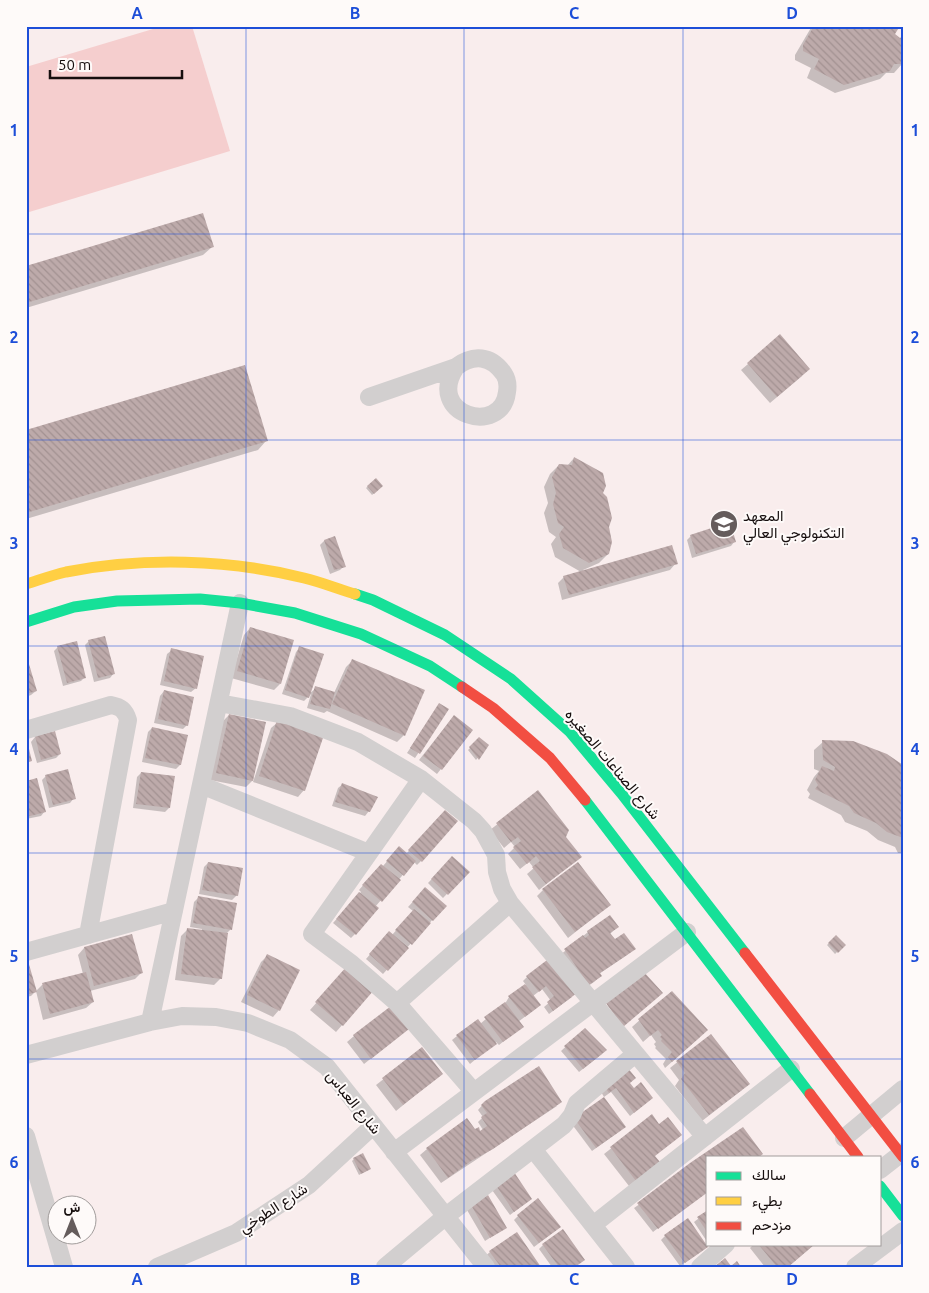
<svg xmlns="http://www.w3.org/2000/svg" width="929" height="1293" viewBox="0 0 929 1293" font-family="Ubuntu,Vazirmatn,sans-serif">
<defs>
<pattern id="building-back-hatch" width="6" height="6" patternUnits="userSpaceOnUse" patternTransform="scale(1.25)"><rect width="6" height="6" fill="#bdaaaa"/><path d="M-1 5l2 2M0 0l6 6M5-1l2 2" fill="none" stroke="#a29191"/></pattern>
</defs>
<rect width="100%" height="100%" fill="#f9eded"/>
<path fill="#f5cece" d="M163,26h29l38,125 -204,62v-146z"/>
<path fill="#0003" d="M812,26h87l-6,8 9,30 -8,9h-8l-6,6 -45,14 -28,-15 4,-10 -16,-8v-5z
M212,247l-9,8 -177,53v-41z
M748,364l54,12 -32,27 -29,-33z
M26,431l240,10 -8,9 -232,69z
M574,458l28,35 6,34v27l-9,9 -16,7 1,1 92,-8 -6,7 -108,30 -4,-17 6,-6 17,-5 -26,-15 -4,-13 5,-7 -7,-5 -5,-19 4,-10 -4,-16 6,-13 9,-9 8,1z
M376,479l6,7 -10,9 -6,-7z
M691,536l44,5 -4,5 -39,12 -5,-18z
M334,538l10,28 -4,4 -10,4 -10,-29 4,-4z
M250,628l30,56 -6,6 -43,-12 13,-43z
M89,641l25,32 -4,5 -16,4 -9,-37z
M58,647l27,30 -4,4 -18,5 -9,-35z
M300,648l9,46 7,-6 18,5 12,-26 7,-7 51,75 -7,7 -70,-31 -3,2 -17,-5 4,-14 -7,7 -22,-7 14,-42z
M172,650l24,38 -5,4 -31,-7 7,-31z
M26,657l10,34 -5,4 -5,2z
M164,691l23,34 -4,4 -29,-6 6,-27z
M439,705l8,5 -32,48 -8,-5z
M229,715l24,65 -7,7 -36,-7 13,-59z
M454,716l18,14 -35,44 -18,-14z
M278,722l26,68 -6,7 -45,-15 18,-54z
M152,728l28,37 -4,4 -34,-7 6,-30z
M54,732l6,22 -4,4 -19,5 -6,-21 4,-5z
M479,739l9,6 -12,15 -8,-10z
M823,742l80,24v87h-5l-3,-6 -17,-7 -11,-9 -22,-9 -4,-7 -33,-17 2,-4 -3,-4 7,-13 5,-6 -5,-2v-19z
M141,773l32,4 -4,31 -4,4 -32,-4 4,-31z
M46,776l28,22 -4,5 -21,5 -7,-28z
M26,782l19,29 -4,5 -15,3z
M343,784l26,27 -4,5 -33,-10 6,-18z
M538,792l27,46 15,19 -41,33 -12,-16 7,-6 -5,-6 -9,7 -12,-15 7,-7 -4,-5 -7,6 -14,-18z
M441,815l-20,46 -4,4 -3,-3 -39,45 2,1 -22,26 -4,4 -18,-15 28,-31 -2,-2 18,-21 6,-3 12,-14 11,2z
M452,858l16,14 -25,26 -15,-15z
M208,863l29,32 -5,5 -33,-6 5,-27z
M543,890l66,15 -41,33 -31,-42z
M421,893l24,13 -62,68 -17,-15 19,-22 7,-2 21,-24 -5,-4z
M198,898l33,31 -5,5 -5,44 -7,7 -39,-5 6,-44 6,-6 15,1v-2l-12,-2 4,-25z
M617,927l-7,7 4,7 20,8 -7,6 -28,19 1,2 -6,6 -12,8 -23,-34 29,-24z
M131,936l10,37 -6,6 -45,12 3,11 -7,6 -43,12 -7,-29 6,-6 41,-11 -5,-19 6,-7z
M836,936l8,9 -9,9 -8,-9z
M267,956l12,54 -6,7 -32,-15 20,-40z
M26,963l9,29 -4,4 -5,1z
M341,975l32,15 -37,42 -26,-22z
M527,977l45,20 -23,17 -5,-7 7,-6 -9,-12 -9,7 2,13 -17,13v8l-19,15 -3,-3 -26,22 -18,-24 25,-20 3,4 26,-22 3,-5 17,-12 -3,-4z
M671,992l29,45 -35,31 -2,-4 3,-5 -11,-11 1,-1 -2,-3 2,-2 -5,-7 -8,7 -11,-15z
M408,1029l-44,35 -17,-22 7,-6z
M585,1029l17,25 -23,18 -18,-21z
M711,1035l31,55 -40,31 -27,-35 4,-6 -9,-12z
M422,1049l19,25 -45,37 -20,-26z
M628,1083l19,19 -17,14 -19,-24 -7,5 -4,-7z
M604,1099l16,32 -28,20 -21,-28z
M485,1102l72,4 -116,77 -21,-28 7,-6 56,-19 -5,-8 5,-5 -5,-7z
M652,1116l2,41 4,5 -29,24 -25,-32z
M708,1157l-28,54 -27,21 -19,-24z
M354,1159l14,11 -9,5 -7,-14z
M513,1174l18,25 -21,16 -18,-25z
M471,1206l34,22 -20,13 -18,-31z
M708,1211v32l-14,-21z
M518,1216l37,15 -21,16 -20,-27z
M665,1236l37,15 -22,15 -19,-26z
M754,1244h61l-27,23h-23l-15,-19z
M543,1245l32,22h-23l-13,-18z
M490,1252l49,15h-50l-6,-9z"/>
<path fill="url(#building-back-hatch)" d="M814,26h86l-5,8 5,4 3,-2v28h-9l-4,7 -46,14 -30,-16 5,-10 -16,-8v-6z
M203,213l11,34 -188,56v-37z
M780,334l30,35 -33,28 -30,-34z
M245,365l23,76 -242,72v-83z
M574,457l29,16 3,13 -3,7 4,4 5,21 -3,9 3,15 -3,12 -20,9 -26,-15 -4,-14 5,-7 -6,-4 -5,-19 3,-11 -4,-16 7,-13 13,1z
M376,478l7,8 -9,8 -7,-8z
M730,522l6,20 -40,12 -6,-19z
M335,536l11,31 -12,3 -10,-30z
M672,545l6,19 -109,31 -6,-19z
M250,627l44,13 -13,44 -44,-13z
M105,636l10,38 -17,4 -10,-38z
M77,641l9,37 -19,5 -10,-37z
M299,646l25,8 -15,44 -24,-8z
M171,648l33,8 -7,33 -33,-8z
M26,654l11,37 -11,3z
M352,659l73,31 -20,46 -73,-32z
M315,686l20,6 -5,17 -20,-5z
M164,690l30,7 -6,29 -30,-7z
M439,703l10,6 -29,45 -10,-6z
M229,714l37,8 -13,59 -37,-8z
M454,715l19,15 -31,40 -19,-14z
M277,720l47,15 -19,56 -46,-15z
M152,727l36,8 -7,30 -36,-7z
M55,731l6,23 -20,6 -6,-24z
M479,737l10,8 -10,15 -10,-13z
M822,740l31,1 34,13 16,11v73l-16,-6 -11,-9 -22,-10 -5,-7 -34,-17 3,-4 -3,-5 7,-14 12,5 1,-4 -12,-7z
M27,741l5,20 -6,2v-21z
M68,769l8,30 -23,6 -8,-30z
M141,772l34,4 -5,32 -34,-4z
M37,778l9,34 -20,5v-36z
M342,783l36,14 -8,15 -35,-10z
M538,790l31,40 -3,7 16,20 -36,27 -14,-17 8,-6 -4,-5 -9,8 -14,-17 8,-6 -3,-4 -7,5 -15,-19z
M445,810l13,11 -36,41 -14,-12z
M399,846l17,15 -12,15 -18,-15z
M452,856l18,16 -22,23 -17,-16z
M208,862l35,6 -5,28 -36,-6z
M578,862l33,43 -36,27 -33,-43z
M381,864l20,16 -19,22 -20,-17z
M425,887l22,19 -14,15 -21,-19z
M359,892l20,16 -23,27 -20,-16z
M198,896l39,7 -5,27 -39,-7z
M414,909l17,14 -19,22 -17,-15z
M610,915l9,12 -9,6 5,6 9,-6 12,16 -36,24 2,3 -13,9 -25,-36 19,-14 2,3 4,-3 -2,-4z
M187,928l41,5 -6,46 -41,-5z
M389,931l20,17 -21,23 -19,-17z
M132,934l11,39 -49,13 -10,-39z
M836,935l10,10 -8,8 -10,-10z
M267,954l33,16 -20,41 -33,-16z
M551,957l26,36 -24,18 -6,-9 7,-6 -8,-10 -7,6 -13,-16z
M28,961l9,31 -11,3v-33z
M347,966l27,24 -31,36 -28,-24z
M643,971l20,22 -40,34 -20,-28z
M86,972l8,30 -44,12 -8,-31z
M525,984l16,21 -16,12 -17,-21z
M672,991l36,39 -36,32 -4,-5 4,-5 -11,-11 1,-2 -2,-2 2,-2 -4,-5 -8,6 -12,-17z
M505,1002l19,25 -21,15 -19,-25z
M391,1006l18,23 -38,30 -18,-24z
M478,1019l19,25 -22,16 -19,-25z
M585,1028l22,22 -24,19 -19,-23z
M711,1034l39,50 -41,31 -28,-36 4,-6 -9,-12z
M422,1047l21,27 -40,31 -21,-27z
M539,1066l23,36 -69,47 -22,12 -23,17 -22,-30 41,-30 8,11 4,-2 1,4 7,-5 -6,-9 6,-4 -6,-8 4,-4z
M627,1067l9,11 -6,5 4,5 7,-6 12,16 -19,15 -18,-25 -7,5 -6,-8z
M604,1097l22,30 -30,21 -22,-30z
M652,1114l7,10 9,-7 14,18 -27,21 5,6 -24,19 -26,-34z
M743,1127l20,27 -4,3h-51v35l-50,37 -21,-26 53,-40z
M363,1153l8,16 -10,5 -8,-16z
M514,1172l18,27 -18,13 -19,-28z
M488,1195l19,33 -17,10 -19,-33z
M538,1198l23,29 -22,16 -22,-28z
M708,1210v23l-11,-16z
M688,1218l20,29 -23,16 -21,-28z
M563,1229l22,31 -10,7h-16l-17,-23z
M517,1232l24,35h-40l-12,-16z
M758,1244h57l-27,23h-11z
M725,1258l6,8 6,-5 4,6h-27z"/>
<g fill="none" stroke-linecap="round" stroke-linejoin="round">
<path stroke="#d2cfcf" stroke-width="18" d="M369,397l87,-30c17,-13 35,-12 48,7 4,6 4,12 3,18 -5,45 -83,23 -51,-25
M219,703l71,13 68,26 63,37 53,42 9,10 13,24 1,17 5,17 8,14 195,234
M26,730l85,-25c10,2 14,5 17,15l-40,215
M421,779l-109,155 40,30 45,39 77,89
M201,785l168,68
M26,952l148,-41
M397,1003l113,-100
M150,1022l90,-419
M26,1055l124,-33 32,-6 34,1 32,6 42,17 37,27 159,200
M26,1136l38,131
M844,1138l59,-49
M533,1149l93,118
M394,1152l293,-220
M880,1170l23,-18
M593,1225l198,-156
M157,1267l79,-34 73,-48 64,-59
M385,1267l61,-51 118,-91 8,-10 5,-12 58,-49
M700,1267l26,-23
M855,1267l48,-36"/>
<path stroke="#16e098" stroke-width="11" d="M355,594l18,6 72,35 66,44 59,53 51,61 124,160
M26,622l48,-15 43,-6 83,-2 40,4 55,10 66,21 69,32 32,21
M585,800l225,294
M880,1186l23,30"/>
<path stroke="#ffcf43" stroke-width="11" d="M26,584c13,-4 27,-9 40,-12 77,-15 162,-13 238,6 17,4 34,11 51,16"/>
<path stroke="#f24e42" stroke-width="11" d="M462,687l31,21 57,50 35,42
M745,953l158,204
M810,1094l48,63"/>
</g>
<path fill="none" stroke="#1d4ed8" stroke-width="1" stroke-opacity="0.55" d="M246,26v1241M464,26v1241M683,26v1241M26,234h877M26,440h877M26,646h877M26,853h877M26,1059h877"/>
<defs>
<symbol id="university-disc" viewBox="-11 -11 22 22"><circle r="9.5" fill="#655c5c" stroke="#fefaf9"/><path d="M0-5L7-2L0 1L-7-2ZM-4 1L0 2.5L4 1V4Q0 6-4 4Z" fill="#fff"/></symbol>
</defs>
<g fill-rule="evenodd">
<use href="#university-disc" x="708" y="508" width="32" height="32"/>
</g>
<g text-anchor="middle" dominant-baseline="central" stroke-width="4" stroke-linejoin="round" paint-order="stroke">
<g font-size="15" fill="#160e0e" stroke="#fefaf9" text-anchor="start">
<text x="743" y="515">المعهد<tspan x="743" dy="17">التكنولوجي العالي</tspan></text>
</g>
<g font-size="15" fill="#160e0e" stroke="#fefaf9">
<text transform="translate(613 764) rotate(50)">شارع الصناعات الصغيره</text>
<text transform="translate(354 1102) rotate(51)">شارع العباس</text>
<text transform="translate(273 1208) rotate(-33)">شارع الطوخي</text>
</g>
</g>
<rect width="929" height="1293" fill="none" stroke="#fefaf9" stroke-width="55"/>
<rect x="706" y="1156" width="175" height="90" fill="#fefaf9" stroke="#a19c9b"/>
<rect x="716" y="1172" width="25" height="8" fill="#16e098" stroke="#a19c9b"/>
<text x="752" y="1180" font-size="15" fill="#160e0e">سالك</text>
<rect x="716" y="1197" width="25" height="8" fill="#ffcf43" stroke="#a19c9b"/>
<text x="752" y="1206" font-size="15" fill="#160e0e">بطيء</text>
<rect x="716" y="1222" width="25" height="8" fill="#f24e42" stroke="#a19c9b"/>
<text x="752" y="1230" font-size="15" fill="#160e0e">مزدحم</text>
<g transform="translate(72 1220)"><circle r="24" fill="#fefaf9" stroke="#a19c9b"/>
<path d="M0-4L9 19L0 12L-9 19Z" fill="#655c5c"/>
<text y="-8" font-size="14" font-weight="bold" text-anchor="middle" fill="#160e0e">ش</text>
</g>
<path d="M50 70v8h132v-8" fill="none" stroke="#160e0e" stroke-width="2.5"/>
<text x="58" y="70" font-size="15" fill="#160e0e" stroke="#fefaf9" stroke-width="4" paint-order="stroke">50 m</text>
<rect x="28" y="28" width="874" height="1238" fill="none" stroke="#1d4ed8" stroke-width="2"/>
<g font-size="16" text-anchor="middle" font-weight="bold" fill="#1d4ed8">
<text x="137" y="19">A</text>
<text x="355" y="19">B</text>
<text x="574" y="19">C</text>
<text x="792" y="19">D</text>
<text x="14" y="136">1</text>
<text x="915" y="136">1</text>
<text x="14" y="343">2</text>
<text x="915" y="343">2</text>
<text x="14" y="549">3</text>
<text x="915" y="549">3</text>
<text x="14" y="755">4</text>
<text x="915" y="755">4</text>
<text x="14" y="962">5</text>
<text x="915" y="962">5</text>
<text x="14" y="1168">6</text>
<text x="915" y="1168">6</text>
<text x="137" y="1285">A</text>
<text x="355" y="1285">B</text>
<text x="574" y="1285">C</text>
<text x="792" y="1285">D</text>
</g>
</svg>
